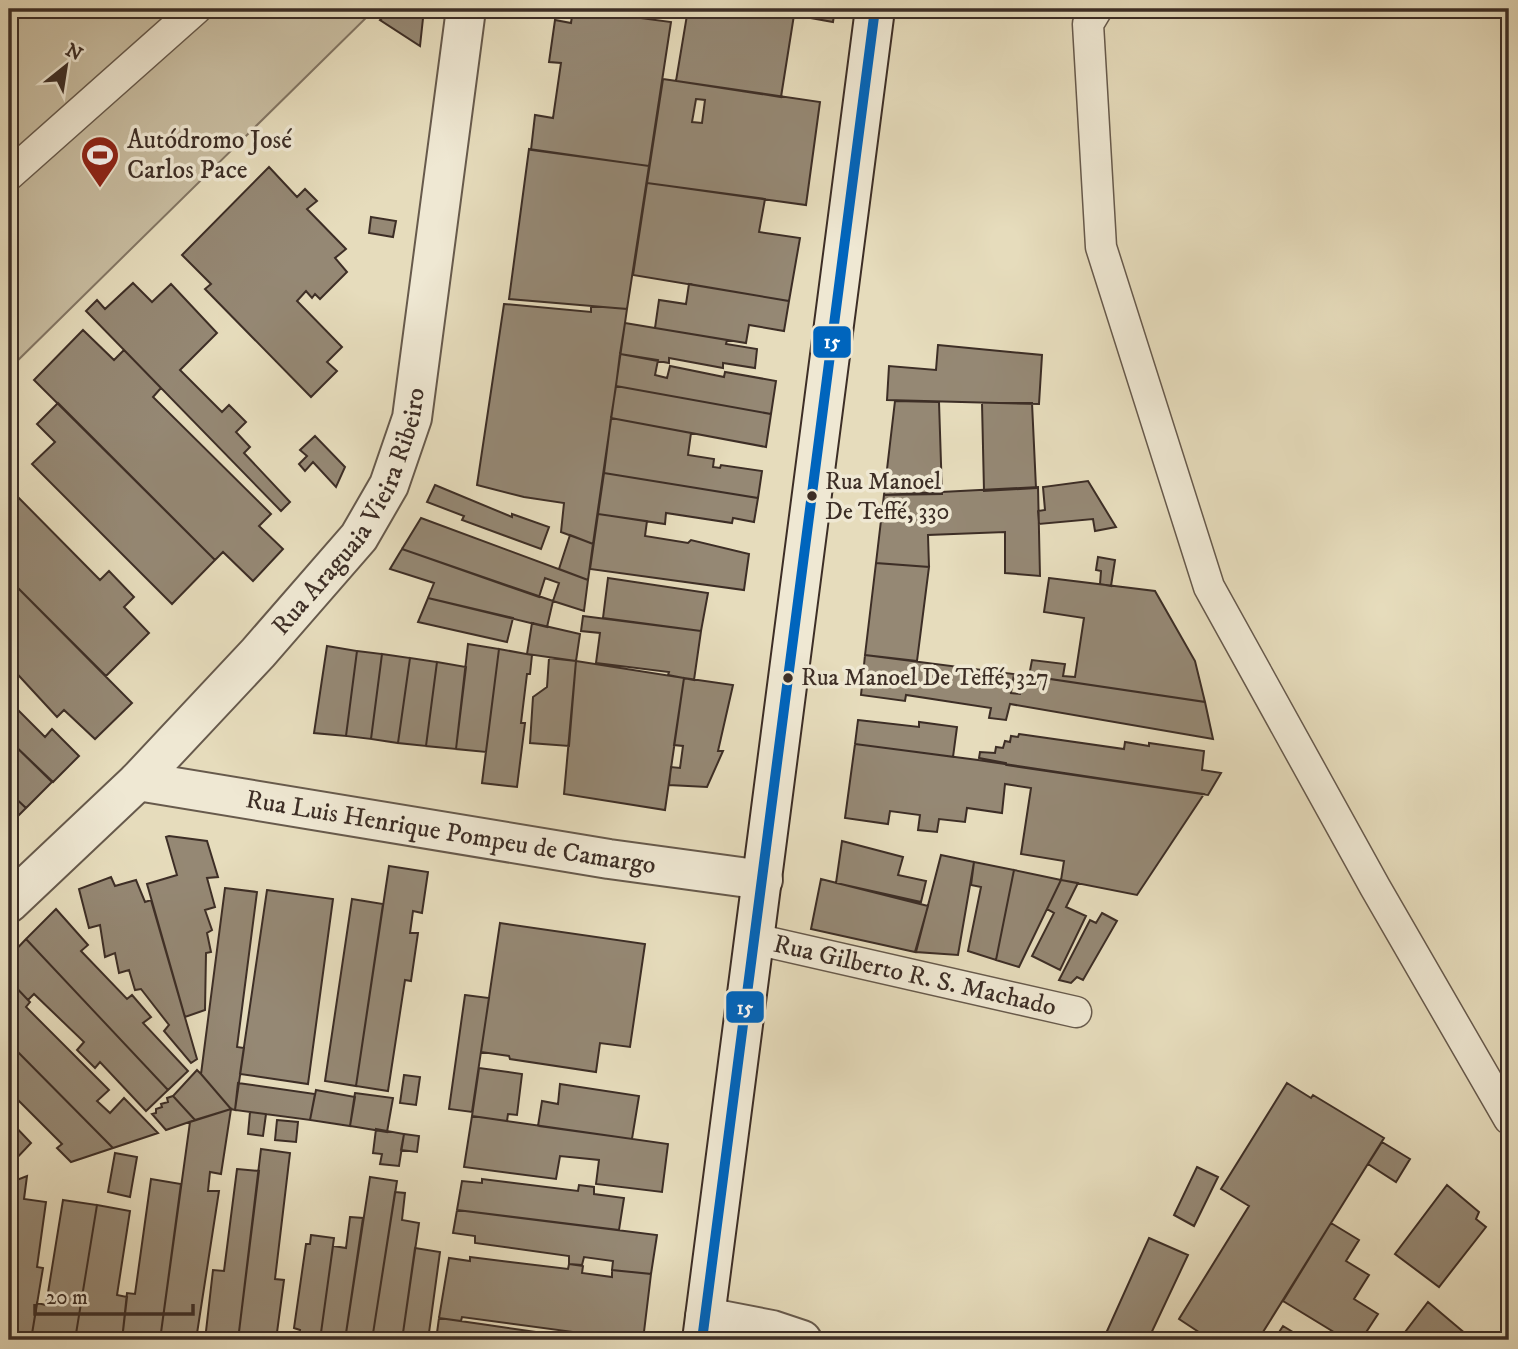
<svg xmlns="http://www.w3.org/2000/svg" width="1518" height="1349" viewBox="0 0 1518 1349" font-family="'IM FELL DW Pica',serif">
<rect width="100%" height="100%" fill="#e6dcbc"/>
<filter id="stains"><feTurbulence type="fractalNoise" baseFrequency=".00286" numOctaves="4"/><feColorMatrix values="0 0 0 0 .2 0 0 0 0 .09 0 0 0 0 .02 0 0 0 .5 -.17"/></filter>
<radialGradient id="worn" r=".72"><stop offset=".6" stop-color="#630" stop-opacity="0"/><stop offset="1" stop-color="#630" stop-opacity=".3"/></radialGradient>
<path fill="#c9bea2" stroke="#837664" stroke-width="2" d="M9,9h366l-366,360z"/>
<path fill="#958874" stroke="#3d2e26" stroke-width="2" fill-rule="evenodd" d="M391,9h33l-4,37 -40,-26z
M573,9l98,13 -22,144 -118,-16 4,-35 18,3 8,-55 -12,-1 6,-42 16,3z
M688,9h147l-2,13 -39,-7 -13,82 -105,-16z
M663,79l157,23 -14,103 -159,-22zM696,99l9,1 -3,23 -10,-1z
M529,149l120,17 -22,143 -118,-10z
M269,167l28,30 8,-8 12,12 -10,8 39,40 -11,9 12,14 -27,27 -5,-5 -3,4 -6,-7 -9,10 45,46 -15,15 10,9 -26,26 -106,-108 6,-5 -29,-29z
M647,183l118,16 -6,33 41,6 -11,63 -156,-26z
M371,217l25,4 -3,16 -24,-4z
M133,283l19,19 19,-18 46,49 -37,37 42,42 7,-7 17,17 -10,10 14,15 -6,6 46,49 -9,9 -195,-200 11,-11 8,9z
M689,284l100,17 -5,30 -35,-6 -3,18 -91,-15 4,-28 27,4z
M504,304l87,8v-6l36,3 -34,235 -32,-12 3,-29 -40,-6 -47,-12z
M625,323l102,17 -1,4 31,5 -2,19 -32,-5v5l-54,-10v5l-49,-9z
M83,330l31,30 10,-10 37,38 -8,9 118,117 -12,12 24,23 -30,32 -30,-29 -8,8 -181,-180z
M938,345l104,10 -3,49 -152,-4 2,-34 47,4z
M620,354l38,6 -3,15 12,3 3,-12 54,11 1,-5 51,9 -5,33 -155,-28z
M616,386l155,28 -5,33 -155,-29z
M895,401l44,1 3,92 -58,1z
M58,403l157,157 -43,44 -140,-140 23,-22 -18,-18z
M982,403h50l4,85 -52,3z
M611,418l80,15 -3,22 26,4 -1,8 7,1 1,-3 41,6 -4,27 -154,-25z
M315,436l30,31 -9,20 -23,-25 -8,9 -6,-7 8,-8 -7,-6z
M604,473l154,25 -4,24 -21,-4 -1,5 -66,-10 -1,11 -67,-10z
M1088,481l28,46 -21,4 -2,-12 -54,5 -1,-13 7,-1 -2,-23z
M435,485l77,32v-3l37,13 -8,22 -79,-29 2,-4 -37,-14z
M1038,487l2,89 -35,-3v-41l-77,3 1,32 -53,-4 8,-68z
M9,488l91,92 9,-9 25,26 -10,10 25,26 -43,43 -97,-97z
M598,514l49,7 -2,15 43,7 3,-3 58,14 -5,36 -154,-21z
M421,518l167,62 -4,31 -31,-10 6,-18 -14,-5 -6,19 -137,-48z
M570,535l23,9 -5,36 -29,-11z
M402,549l151,52 -6,26 -119,-29 6,-15 -44,-14z
M1098,557l17,3 -4,26 -11,-2 1,-13 -5,-1z
M876,563l53,4 -12,94 -52,-6z
M608,578l100,15 -7,38 -98,-13z
M1049,578l106,13 40,70 10,41 -176,-26 3,-16 33,4 -2,12 12,1 9,-59 -40,-6z
M9,579l123,124 -37,36 -31,-29 -7,7 -48,-52z
M428,598l85,20 -6,24 -89,-20z
M583,616l118,15 -7,49 -26,-5 1,-3 -73,-9 4,-30 -19,-2z
M532,623l48,11 -4,27 -49,-7z
M468,644l31,5 -13,103 -30,-3z
M327,646l30,5 -11,85 -32,-3z
M499,649l33,6 -2,19h-3l-6,49h4l-8,64 -35,-4z
M357,651l25,3 -11,85 -25,-3z
M382,654l28,4 -12,85 -27,-4z
M865,655l149,19 -3,19 9,1 3,-19 182,27 8,37 -203,-35 -4,16 -17,-2 2,-10 -85,-13 -1,6 -44,-6z
M410,658l27,4 -11,84 -28,-3z
M549,658l27,3 -7,85 -39,-3 3,-46 14,-10z
M576,661l108,17 -19,132 -101,-16z
M437,662l29,5 -10,82 -30,-3z
M684,678l49,7 -15,66h5l-16,36 -38,-2 2,-18 9,1 3,-22 -9,-1z
M9,701l36,36 7,-8 27,27 -26,26 -44,-42z
M858,720l61,7v-5l38,5 -4,30 -98,-13z
M1019,734l105,15 1,-7 24,4v-3l55,8 -2,19 19,3 -13,22 -202,-30v-2l-27,-5 1,-6 15,1 1,-6 7,1 2,-7 5,1 1,-6 7,1z
M9,740l43,42 -26,26 -17,-16z
M855,744l123,16 226,34 -67,101 -76,-15 3,-19 -43,-7 10,-66 -26,-4 -3,29 -35,-5 -2,14 -26,-3 -2,13 -19,-2 2,-15 -30,-4 -2,13 -43,-6z
M9,792l17,16 -17,17z
M169,836l38,5 11,36 -11,1 8,29 -10,3 7,20 -5,3 4,19 -5,1 -1,57 -20,7 -38,-133 30,-9 -11,-38z
M842,841l61,16 -5,18 28,6 -5,21 -85,-19z
M941,855l33,7 -16,93 -42,-3z
M974,862l40,8 -18,90 -28,-9 13,-64 -10,-2z
M389,866l39,6 -6,41 -9,-2 -3,22h8l-7,48 -6,-1 -17,111 -32,-5z
M1014,870l47,10 -42,87 -23,-7z
M111,877l4,9 21,-6 9,22 6,-2 46,159 -6,4 -27,-32 5,-6 -28,-36 -6,1 -6,-20 -10,3 -4,-20 -10,4 -5,-32 -11,3 -10,-39z
M821,879l107,27 -13,46 -104,-23z
M1061,880l17,3 -12,24 20,9 -26,54 -28,-14 22,-43 -7,-4z
M225,888l32,4 -20,155 7,1 -9,62 -4,-1 -30,-35z
M267,890l66,9 -25,185 -68,-10z
M352,899l31,5 -27,182 -31,-5z
M56,909l32,36 -7,6 46,48 5,-4 19,22 -8,6 45,48 -20,19 -142,-151z
M1102,913l15,8 -34,59 -6,-3 -6,6 -12,-3 31,-60 6,3z
M500,923l145,21 -15,103 -30,-4 -4,29 -86,-13 -1,-3 -28,-4z
M26,939l142,151 -22,21 -46,-49 -5,6 -18,-18 7,-8 -50,-48 -6,6 -19,-20v-23z
M9,980l21,22 -4,5 83,83 -12,11 13,12 14,-15 34,35 -45,15 -104,-105z
M465,995l24,3 -17,114 -23,-3z
M9,1043l104,105 -42,14 -14,-14 5,-4 -53,-53z
M479,1068l43,6 -5,41 -9,-1 -1,7 -35,-5z
M197,1070l4,4 30,35 -36,11 -22,-24z
M404,1075l16,2 -4,28 -16,-2z
M238,1083l77,11 -5,26 -75,-10z
M1287,1083l24,15 2,-3 71,43 -126,202h-47l-32,-21 70,-113 -28,-17z
M560,1084l79,12 -7,43 -94,-13 4,-25 16,3z
M316,1090l39,7 -5,29 -40,-6z
M355,1093l38,5 -6,34 -37,-6z
M173,1096l22,24 -29,10 -14,-16 4,-1v-4l6,-2 -1,-3 7,-2 -1,-4z
M231,1109l-10,65 -11,-2 -2,19h11l-23,149h-36l30,-218z
M250,1112l16,2 -3,22 -15,-2z
M472,1116l196,28 -6,48 -66,-8 3,-24 -39,-4 -4,23 -92,-12z
M9,1120l22,23 -17,18 -5,-4z
M277,1120l21,2 -2,20 -21,-2z
M376,1129l28,5 -5,32 -19,-2 2,-10 -9,-1z
M404,1134l15,2 -2,16 -16,-2z
M1382,1142l28,17 -14,23 -28,-18z
M261,1149l29,4 -15,126 9,1 -8,60h-38z
M115,1153l22,4 -7,40 -22,-5z
M1197,1167l21,10 -24,49 -20,-11z
M237,1169l22,2 -21,169h-33l8,-70 11,1z
M27,1176l-3,23 22,3 -9,65 6,1 -12,72h-22v-157z
M370,1177l27,4 -25,159h-27z
M151,1179l30,5 -21,156h-38l5,-47 8,1z
M482,1179l96,12 1,-6 15,2v7l30,4 -5,32 -162,-20 5,-29 20,2z
M1447,1185l32,27 -3,7 10,8 -47,60 -44,-33z
M395,1192l10,1 -3,27 17,3 -17,117h-30z
M63,1200l34,5 -22,135h-44l6,-37 9,2z
M97,1205l33,6 -13,84 10,2 -5,43h-47z
M457,1210l200,25 -6,39 -39,-4 1,-9 -29,-4 -2,8 -13,-1v-8l-94,-13v-7l-22,-3z
M350,1217l13,1 -18,122h-25l13,-94 13,2z
M1331,1223l28,17 -13,21 23,14 -15,24 24,15 -17,26h-14l-64,-39z
M311,1235l23,3 -14,102h-22l2,-10 -6,-2 12,-84h4z
M1149,1238l39,17 -40,85h-45z
M415,1248l25,4 -12,88h-26z
M470,1257l98,12 1,-5 14,2 -1,7 30,4v-7l39,4 -8,66h-47v-5l-134,-18 -1,4 -22,-3 10,-60 21,3z
M1428,1302l45,38h-74z
M439,1318l42,6 111,16h-156z
M1283,1326l23,14h-32z"/>
<g fill="none" stroke-linecap="round" stroke-linejoin="round">
<defs>
<g id="lane">
<path d="M1097,9l-9,15 13,223 108,340 166,300 134,232"/>
<path d="M9,175l187,-166"/>
<path id="s1" d="M755,939l321,73"/>
</g>
<g id="street">
<path id="s2" d="M138,781l471,78 154,21"/>
<path id="s3" d="M9,903l129,-122 120,-128 101,-116 30,-52 23,-67 54,-409"/>
<path d="M705,1317l67,13 30,10"/>
</g>
<path id="secondary" d="M702,1340l173,-1331"/>
</defs>
<use href="#lane" stroke="#675a4c" stroke-width="33"/>
<use href="#street" stroke="#675a4c" stroke-width="42"/>
<use href="#secondary" stroke="#3d2e26" stroke-width="42"/>
<use href="#lane" stroke="#efe8d3" stroke-width="30"/>
<use href="#street" stroke="#efe8d3" stroke-width="38"/>
<use href="#secondary" stroke="#efe8d3" stroke-width="38"/>
<defs>
<path id="bus-1" d="M702,1340l173,-1331"/>
</defs>
<use href="#bus-1" stroke="#efe8d3" stroke-width="16"/>
<use href="#bus-1" stroke="#0065bd" stroke-width="10"/>
</g>
<defs>
<symbol id="stadium-pin" viewBox="-11 -11 22 30"><path d="M0 17L-7.5 6A9.5 9.5 0 1 1 7.5 6Z" fill="#8f2418" stroke="#efe8d3"/><path d="M0-5a6.5 5 0 1 0 0 10a6.5 5 0 1 0 0-10ZM-3.5-1.8h7v3.6h-7Z" fill="#fff"/></symbol>
</defs>
<g fill-rule="evenodd">
<use href="#stadium-pin" x="78" y="133" width="44" height="60"/>
</g>
<g fill="#3d2e26" stroke="#efe8d3" stroke-width="2.5">
<circle cx="812" cy="496" r="6"/>
<circle cx="788" cy="678" r="6"/>
</g>
<g text-anchor="middle" dominant-baseline="central" stroke-width="7" stroke-linejoin="round" paint-order="stroke">
<g font-size="24" fill="#3d2e26" stroke="#efe8d3" text-anchor="start">
<text x="825" y="482">Rua Manoel<tspan x="825" dy="30">De Teffé, 330</tspan></text>
<text x="801" y="678">Rua Manoel De Teffé, 327</text>
</g>
<g font-size="26" fill="#3d2e26" stroke="#efe8d3" text-anchor="start">
<text x="127" y="140">Autódromo José<tspan x="127" dy="30">Carlos Pace</tspan></text>
</g>
<g font-size="26" fill="#3d2e26" stroke="#efe8d3">
<text stroke="none"><textPath href="#s3" startOffset="525">Rua Araguaia Vieira Ribeiro</textPath></text>
<text stroke="none"><textPath href="#s2" startOffset="317">Rua Luis Henrique Pompeu de Camargo</textPath></text>
<text stroke="none"><textPath href="#s1" startOffset="164">Rua Gilberto R. S. Machado</textPath></text>
</g>
</g>
<g stroke="#efe8d3" stroke-width="2.5">
<rect x="812" y="325" width="40" height="34" rx="7" fill="#0065bd"/>
<rect x="725" y="990" width="40" height="34" rx="7" fill="#0065bd"/>
</g>
<g font-size="19" text-anchor="middle" font-weight="bold" fill="#fff">
<text x="832" y="348">15</text>
<text x="745" y="1014">15</text>
</g>
<rect width="1518" height="1349" fill="none" stroke="#e6dcbc" stroke-width="35"/>
<rect x="10" y="10" width="1497" height="1328" fill="none" stroke="#3d2e26" stroke-width="3.5"/>
<rect x="18" y="18" width="1483" height="1314" fill="none" stroke="#3d2e26" stroke-width="2"/>
<g transform="translate(66 66) rotate(30)" stroke="#efe8d3" stroke-width="5" paint-order="stroke">
<path d="M0-5L12 26L0 18L-12 26Z" fill="#3d2e26"/>
<text y="-10" font-size="19" font-weight="bold" text-anchor="middle" fill="#3d2e26">N</text>
</g>
<path d="M35 1304v10h158v-10" fill="none" stroke="#3d2e26" stroke-width="3.5"/>
<text x="46" y="1304" font-size="21" fill="#3d2e26" stroke="#efe8d3" stroke-width="5" paint-order="stroke">20 m</text>
<rect width="100%" height="100%" filter="url(#stains)"/>
<rect width="100%" height="100%" fill="url(#worn)"/>
</svg>
